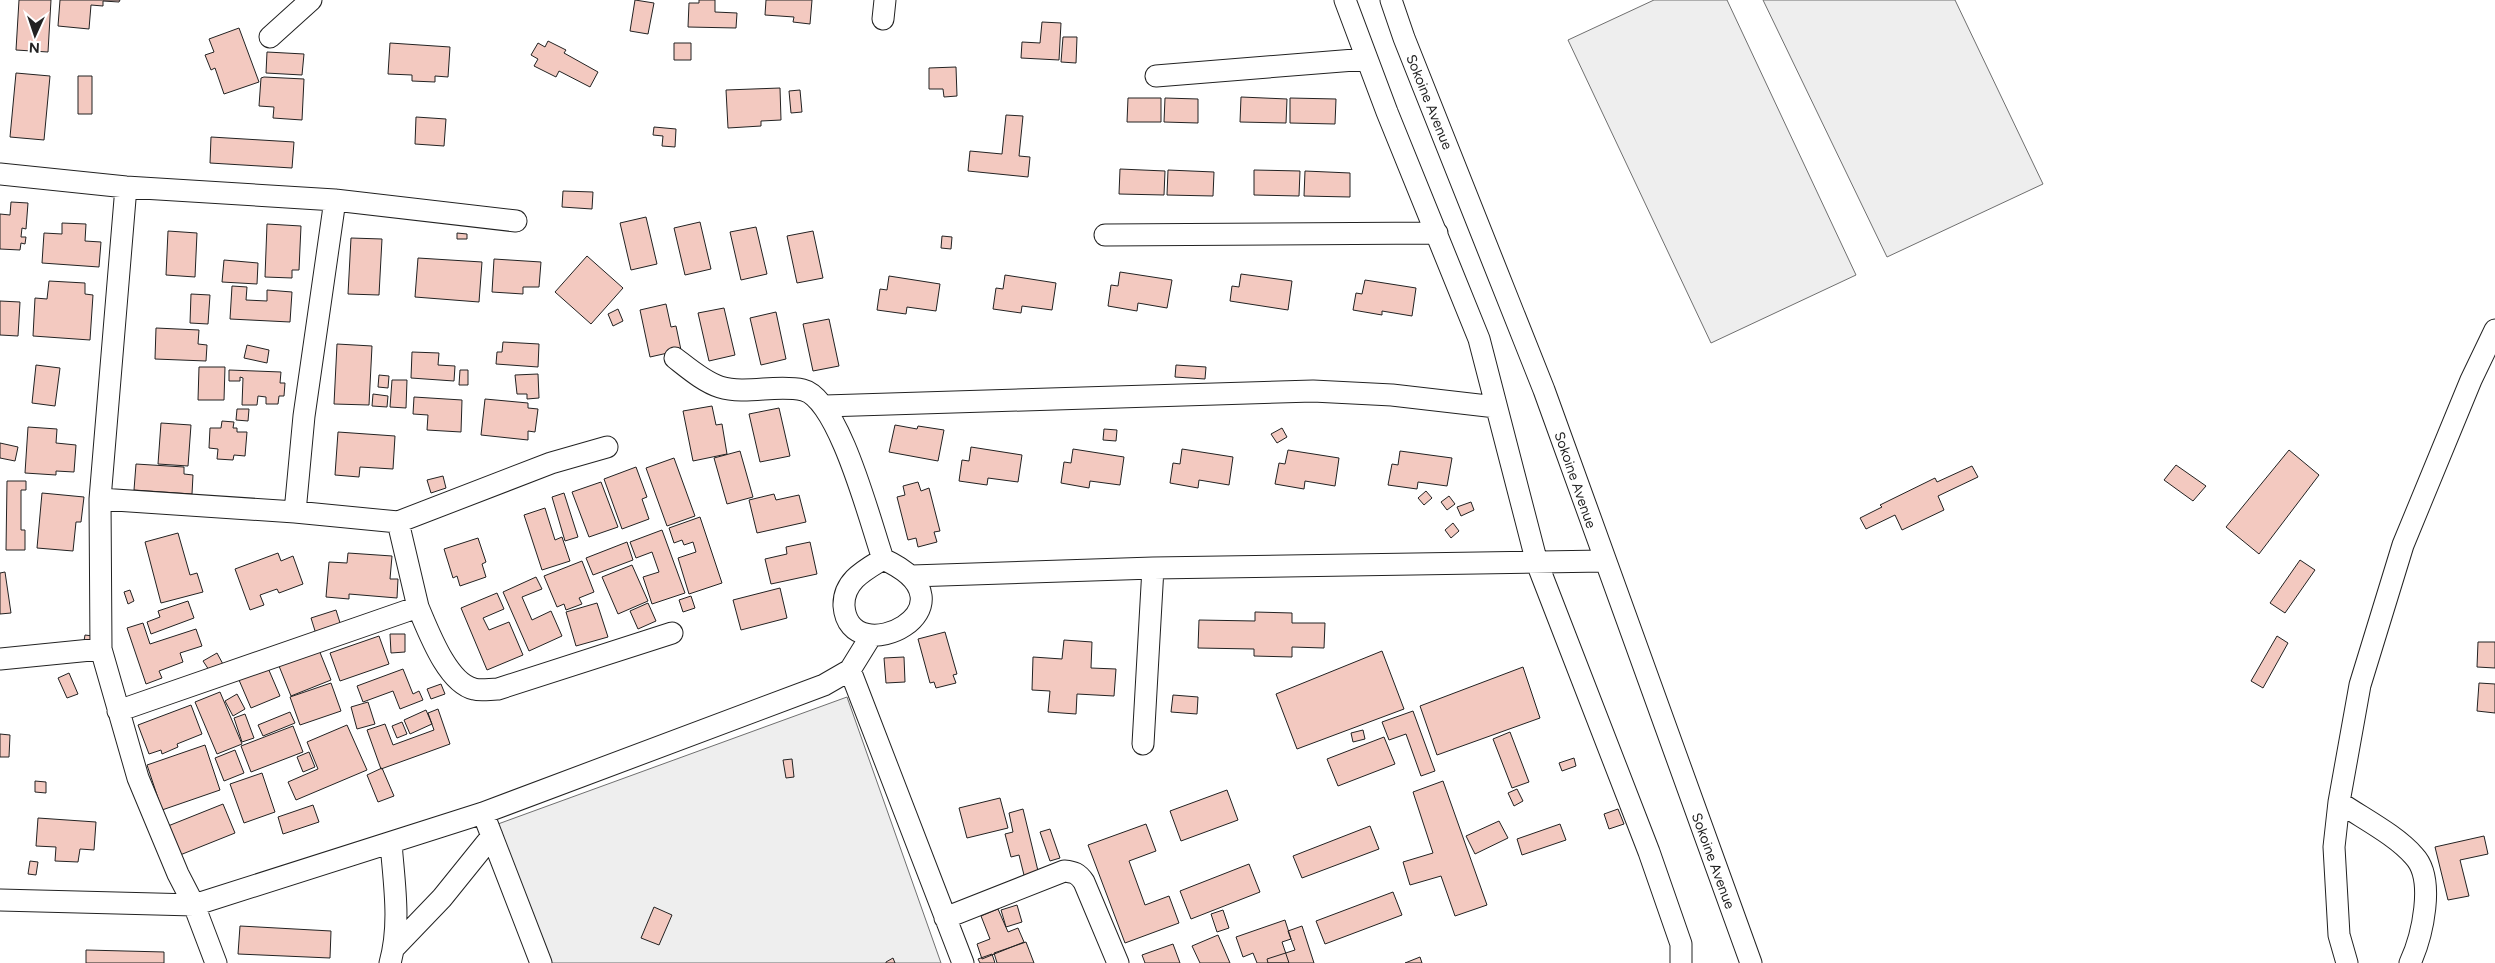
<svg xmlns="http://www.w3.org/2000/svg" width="2495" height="963" viewBox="0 0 2495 963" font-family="Figtree,sans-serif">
<rect width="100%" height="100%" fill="#fff"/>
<path fill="#eee" stroke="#6f6f6f" d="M1654,0h73l129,275 -145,68 -143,-303z
M1763,0h192l88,184 -156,73z
M847,697l94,266h-391l-52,-139z"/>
<path fill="#f3c9c0" stroke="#222" d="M19,0h32l-3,52 -32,-2z
M60,0h60l-1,2 -16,-1v5l-12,-1 -2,24 -31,-3z
M635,0l19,3 -6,31 -18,-3z
M699,0h16v12l22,1 -1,15 -48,-1 1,-24h10z
M766,0h46l-2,24 -17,-2 1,-5 -29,-2z
M1042,22l19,1 -2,37 -38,-2 1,-16 18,1z
M239,28l20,54 -35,12 -9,-26 -4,2 -6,-15 9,-3 -5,-13z
M1063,37h14l-1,26 -15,-1z
M548,41l18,9 -2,3 34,19 -8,15 -31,-16 -3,6 -22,-11 4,-7 -7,-4 7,-12 7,4z
M390,43l60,4 -2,30 -13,-1v6l-23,-1v-6l-24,-1z
M674,43h17v17h-17z
M267,52l37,2 -2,21 -36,-2z
M956,67l1,29 -13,1 -1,-8h-14v-21z
M16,73l34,3 -6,64 -34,-3z
M78,76h14v38h-14z
M264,77l40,2 -2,41 -29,-2 1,-11 -15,-1 2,-28z
M780,88l1,32 -20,1v5l-33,2 -2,-38z
M800,90l2,22 -11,1 -2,-22z
M1241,97l46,2 -1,24 -46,-1z
M1128,98h33v24h-34z
M1165,98l33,1v24l-34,-1z
M1290,98l46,1 -1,25 -45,-1z
M1006,115l17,1 -4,40 11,1 -2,20 -60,-6 2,-20 32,3z
M416,117l30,2 -2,27 -29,-2z
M654,127l22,2 -1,18 -13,-1 1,-10 -10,-1z
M211,137l83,5 -2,26 -82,-5z
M1120,169l45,2 -1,24 -45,-1z
M1168,170l46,2 -1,24 -46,-1z
M1254,170l46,1 -1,25 -45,-1z
M1305,171l45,2v24l-46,-1z
M563,191l30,1 -1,17 -30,-2z
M11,202l17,1 -2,26 -4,-1 -1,9h5l-1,7 -4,-1 -1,7 -20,-1v-35l10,1z
M646,217l11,47 -26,6 -11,-47z
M700,222l11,47 -26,6 -11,-47z
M62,223l24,1 -1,17 16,1 -2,25 -57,-4 2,-30 18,1z
M267,224l34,2 -2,44h-7v8l-27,-1z
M756,227l11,47 -26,6 -11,-48z
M168,231l29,2 -2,44 -29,-2z
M813,231l10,47 -26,5 -10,-47z
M457,233l10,1v5h-10z
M942,236l10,1 -1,12 -10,-1z
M351,238l31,1 -3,56 -31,-1z
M587,256l36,32 -32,36 -36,-32z
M418,258l64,4 -3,40 -64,-5z
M494,259l47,3 -2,25h-16v7l-31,-2z
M224,260l34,3 -1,21 -35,-2z
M1120,272l52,8 -5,28 -29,-5 -1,8 -29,-5 3,-21 7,1z
M1241,274l51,7 -4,29 -58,-9 2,-15 7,1z
M1005,275l51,8 -4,27 -30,-4 -1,7 -28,-4 3,-21 7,1z
M889,276l51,8 -4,27 -29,-4 -1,7 -29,-4 3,-21 7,1z
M1365,280l51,8 -4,28 -30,-5v4l-29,-5 3,-17 6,1z
M49,281l36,2v11l8,1 -3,45 -57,-4 2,-38 12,1z
M232,286l15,1 -1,13 21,1v-11l25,2 -2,30 -60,-3z
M191,294l19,1 -2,29 -18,-1z
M0,301l20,1 -2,34 -18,-1z
M666,304l5,23 5,-1 5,24 -31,7 -10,-47z
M724,308l11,47 -26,6 -11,-48z
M618,309l5,12 -10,5 -5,-12z
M776,312l10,47 -25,6 -11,-47z
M829,319l10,47 -26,5 -10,-47z
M156,328l43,2 -1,14 9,1 -1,16 -51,-2z
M503,342l36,2 -1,23 -42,-3 1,-12h5z
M337,344l35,2 -3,59 -35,-1z
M247,345l22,5 -2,13 -23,-5z
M412,352l27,1 -1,12 17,1 -1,15 -43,-3z
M36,365l24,3 -5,38 -23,-3z
M1176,365l30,2 -1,12 -30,-2z
M199,367h26l-1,33h-26z
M229,370l52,2 -1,11h5l-1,13h-5l-1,8h-12v-7l-8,-1 -1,9h-15l1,-27 -3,-1v4h-11z
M460,370h8v15h-9z
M538,374l1,24 -12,1v-5h-10l-2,-19z
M379,375l10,1 -1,12 -10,-1z
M392,380h15l-1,28 -16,-1z
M373,394l15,2 -1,11 -15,-1z
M414,397l48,3 -1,32 -34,-2 1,-15 -15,-1z
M485,399l43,4v5l10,1 -3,23 -7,-1v9l-47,-5z
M712,406l4,19 6,-1 5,30 -34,7 -10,-50z
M779,408l11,48 -30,6 -11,-48z
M237,409h12l-1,12 -12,-1z
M222,421l12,1 -1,6h4v4h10l-2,24 -11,-1 -1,5 -16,-1 1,-10 -9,-1 1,-20h11z
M161,423l30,2 -3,41 -30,-2z
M895,425l22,4 1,-3 26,4 -6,31 -49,-9z
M28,427l29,2 -1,14 20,2 -2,27 -18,-1v4l-31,-2z
M1282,428l5,9 -10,6 -6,-9z
M1104,429l13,1 -1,11 -13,-1z
M338,432l57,4 -2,33 -33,-2 -1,10 -24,-2z
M0,443l18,4 -3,14 -15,-3z
M971,447l51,8 -4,27 -30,-4 -1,7 -28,-4 3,-21 7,1z
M1073,449l51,8 -4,28 -30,-4 -1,7 -28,-5 3,-21 7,1z
M1182,449l51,8 -4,28 -30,-5 -1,8 -28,-5 3,-20 7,1z
M1288,450l51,8 -4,28 -30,-5 -1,8 -29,-5 4,-21 6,1z
M2289,450l30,25 -60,79 -33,-27z
M740,451l13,46 -26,7 -13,-46z
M1400,451l52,7 -5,28 -29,-4 -1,7 -29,-4 4,-21 6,1z
M674,458l21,58 -28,10 -21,-58z
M136,464l48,3v7l9,1 -1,19 -58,-4z
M2176,465l30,21 -13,15 -29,-21z
M1972,466l6,11 -40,19 6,14 -42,20 -7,-15 -29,14 -6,-11 22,-11 -2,-2 55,-27 2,4z
M636,467l11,30 -5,2 7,20 -27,10 -18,-50z
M443,476l3,12 -15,5 -4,-13z
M7,481h19v9h-5v40h4v20h-19z
M601,482l17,45 -29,10 -17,-45z
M918,482l3,9 8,-3 11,43 -6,1 3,10 -19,5 -2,-9 -8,2 -11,-43 8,-2 -2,-9z
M1426,491l6,7 -8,7 -6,-7z
M42,493l42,4 -3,25h-5l-3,29 -36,-3z
M564,493l14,44 -13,4 -13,-44z
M774,494l2,6 23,-5 7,27 -49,11 -8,-33z
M1449,496l6,8 -8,6 -6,-8z
M1471,502l3,8 -13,6 -4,-9z
M545,508l10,32 7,-3 8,24 -28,9 -18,-55z
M700,517l22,66 -33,11 -11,-36 18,-6 -3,-10 -9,3 -2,-5 -8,3 -5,-15z
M1453,523l6,8 -8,7 -6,-8z
M662,530l23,63 -33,11 -9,-27 16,-5 -7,-20 -16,6 -6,-16z
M178,533l12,42 7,-2 6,19 -42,11 -16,-61z
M478,538l8,24 -4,2 4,13 -26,9 -3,-10 -4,2 -9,-29z
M627,542l6,18 -40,15 -7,-17z
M810,542l7,32 -46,10 -6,-25 22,-5 -1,-7z
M278,553l3,8 12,-5 10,28 -24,9 -2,-4 -17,6 4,10 -14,5 -15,-41z
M348,553l44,3 -2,23h8l-1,19 -48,-4v5l-23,-2 3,-35 18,1z
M2300,560l15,10 -30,43 -15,-10z
M582,561l12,31 -15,6 3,6 -16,6 -2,-6 -7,3 -13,-31z
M632,565l16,36 -30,13 -16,-37z
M5,572l6,41 -11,1v-41z
M536,577l6,12 -20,8 10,23 19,-9 11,25 -33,15 -26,-59z
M780,588l7,30 -46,12 -8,-30z
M130,590l4,11 -6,3 -4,-12z
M497,593l7,16 -21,9 6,12 20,-8 14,33 -36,15 -26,-62z
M691,596l4,12 -12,4 -4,-12z
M188,601l6,17 -43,16 -4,-12 13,-5 -2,-6z
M597,603l11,34 -32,9 -10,-34z
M648,603l8,18 -18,8 -8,-18z
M336,610l5,16 -25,8 -5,-16z
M1255,612l37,1v10h33l-1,25 -32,-1v10l-38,-1v-7l-56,-1 1,-28 56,1z
M143,623l7,21 46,-15 6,17 -22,7 3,9 -24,9 3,7 -16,6 -19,-56z
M945,632l12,42 -4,1 3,8 -20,5 -2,-6 -4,1 -12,-44z
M390,634h15v18l-14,1z
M85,635l8,1v5h-9z
M379,636l10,28 -49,17 -10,-28z
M2277,636l11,7 -25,45 -12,-7z
M1064,640l28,2 -1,26 25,1 -2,27 -37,-2 -1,20 -28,-2 2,-21 -18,-1 1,-33 29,2z
M2478,642h17v26l-18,-1z
M319,650l12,30 -40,16 -12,-30z
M1382,651l22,58 -107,40 -21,-55z
M217,653l7,13 -13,7 -8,-12z
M904,657l1,25 -19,1 -2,-25z
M1523,667l17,51 -103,37 -17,-49z
M268,668l12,28 -29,12 -12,-28z
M403,669l10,25 6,-3 4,9 -23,9 -7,-18 -30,11 -6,-16z
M69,673l9,21 -11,4 -9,-20z
M331,683l10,28 -41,14 -10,-28z
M2479,683l16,1v29l-18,-2z
M441,684l4,10 -14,5 -4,-10z
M220,692l22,52 -25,10 -22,-52z
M237,694l8,15 -12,7 -8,-15z
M1173,695l25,2 -1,17 -26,-2z
M368,702l7,22 -18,5 -6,-22z
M191,705l11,29 -25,10 1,3 -16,7 -1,-4 -12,4 -11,-29z
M438,709l12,35 -69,25 -14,-39 18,-6 8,21 41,-15 -6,-17z
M426,710l6,14 -22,10 -6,-14z
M1413,711l22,60 -14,5 -15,-42 -17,6 -7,-18z
M290,712l5,11 -32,13 -5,-11z
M245,714l9,24 -12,4 -8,-24z
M402,722l5,12 -10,4 -5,-12z
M347,725l20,45 -71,30 -8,-18 30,-13 -11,-27z
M293,726l10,26 -52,20 -10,-26z
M1363,730l2,9 -12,3 -2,-9z
M1510,732l19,50 -17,6 -19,-49z
M0,734l10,1 -1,22h-9z
M1384,737l11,27 -57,22 -11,-27z
M205,745l15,45 -58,20 -15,-45z
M235,750l9,23 -20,8 -9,-23z
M309,752l6,15 -12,5 -6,-15z
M1574,758l2,8 -14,5 -3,-8z
M792,759l2,18 -8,1 -3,-18z
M382,768l12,28 -16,6 -11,-27z
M262,773l13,39 -31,11 -14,-39z
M35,781l11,1v11l-11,-1z
M1443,781l44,124 -32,11 -14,-40 -31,9 -7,-23 30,-9 -20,-61z
M1517,789l6,12 -9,5 -6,-13z
M1227,790l11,30 -57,21 -11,-30z
M1000,798l8,30 -41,10 -8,-30z
M223,804l12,29 -55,22 -12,-29z
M313,805l6,17 -36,12 -5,-17z
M1023,809l16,66 -14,4 -6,-24 -8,2 -6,-23 8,-2 -4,-19z
M1618,809l6,15 -15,5 -5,-15z
M38,818l58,4 -2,28 -14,-1 -2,13 -23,-1 1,-14 -20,-1z
M1499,821l9,17 -33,16 -9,-18z
M1146,824l10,27 -27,10 16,44 24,-9 10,27 -54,20 -37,-98z
M1560,824l6,16 -44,15 -5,-16z
M1370,826l9,23 -77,29 -9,-22z
M1050,829l10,29 -10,3 -10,-29z
M2484,836l4,18 -28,6 9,36 -21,4 -13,-53z
M30,861l8,1 -2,13 -8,-1z
M1249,864l11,28 -69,27 -11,-28z
M1393,892l9,23 -77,29 -9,-23z
M1017,905l5,17 -16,5 -5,-17z
M654,907l18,8 -13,30 -18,-7z
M998,909l10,23 10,-4 6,14 -42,17 -5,-15 13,-5 -9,-23z
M1223,910l6,18 -12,4 -6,-18z
M1285,920l6,19 -9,3 7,21h-32l-4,-10 -10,4 -7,-20z
M240,926l91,5 -1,27 -92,-4z
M1302,926l12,37h-46l-1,-4 28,-9 -7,-19z
M1218,935l12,28h-30l-8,-17z
M1026,942l8,21h-37l-3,-10z
M1173,944l7,19h-35l-3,-8z
M86,950l78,2v11h-78z
M992,954l3,9h-15l-2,-4z
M1420,957l2,6h-17z
M893,958l2,5h-9v-1z"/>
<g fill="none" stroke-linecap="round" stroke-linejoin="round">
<defs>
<path id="minor" d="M1345,0l42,112 92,227 58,224 112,289 32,92v19
M1391,0l13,38 140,352 207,573
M883,19l2,-19
M270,37l41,-37
M1156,76l211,-17
M0,174l126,13 209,13 181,21
M126,187l-26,312 1,150 37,129 40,96 16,31 22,58
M1105,235l332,-2
M675,358c13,10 29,24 45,29 26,8 56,-3 83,3 36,8 68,135 80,169
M825,406l488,-15 79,4 104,12
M100,499l195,13 103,10 20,85
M295,512l9,-96 31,-216
M398,522l153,-59 56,-16
M883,559c103,47 -34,116 -39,47 -1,-25 21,-36 39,-47z
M912,576l241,-8 451,-7
M0,659l101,-10
M850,670l113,293
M118,711l300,-104c10,23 29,76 56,82 7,2 16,0 24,0l174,-56
M1143,744l10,-176
M2339,802c23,16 57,33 75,54 22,23 8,81 -4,107
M483,813l58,150
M0,900l194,5 289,-92 341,-128 26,-15 21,-34
M945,918l119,-47c10,1 14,2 20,11l34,81
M394,948l48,-50 50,-62
M390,963c11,-39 4,-80 1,-120
M2347,963l-8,-28 -5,-88 5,-45 21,-117 43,-140 68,-165 24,-50"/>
</defs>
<use href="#minor" stroke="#222" stroke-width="23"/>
<use href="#minor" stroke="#fff" stroke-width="21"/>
</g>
<g text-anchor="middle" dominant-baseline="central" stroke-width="4" stroke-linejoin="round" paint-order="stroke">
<g font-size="14" fill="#222" stroke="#fff">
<text transform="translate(1429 102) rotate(68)">Sokoine Avenue</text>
<text transform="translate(1575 480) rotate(71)">Sokoine Avenue</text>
<text transform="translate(1713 861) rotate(70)">Sokoine Avenue</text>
</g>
</g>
<g transform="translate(35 35) rotate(183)" stroke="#ffffff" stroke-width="4" paint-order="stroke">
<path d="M0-4L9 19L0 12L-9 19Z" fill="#222222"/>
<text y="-8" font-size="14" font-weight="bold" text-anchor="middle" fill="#222222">N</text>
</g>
</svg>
